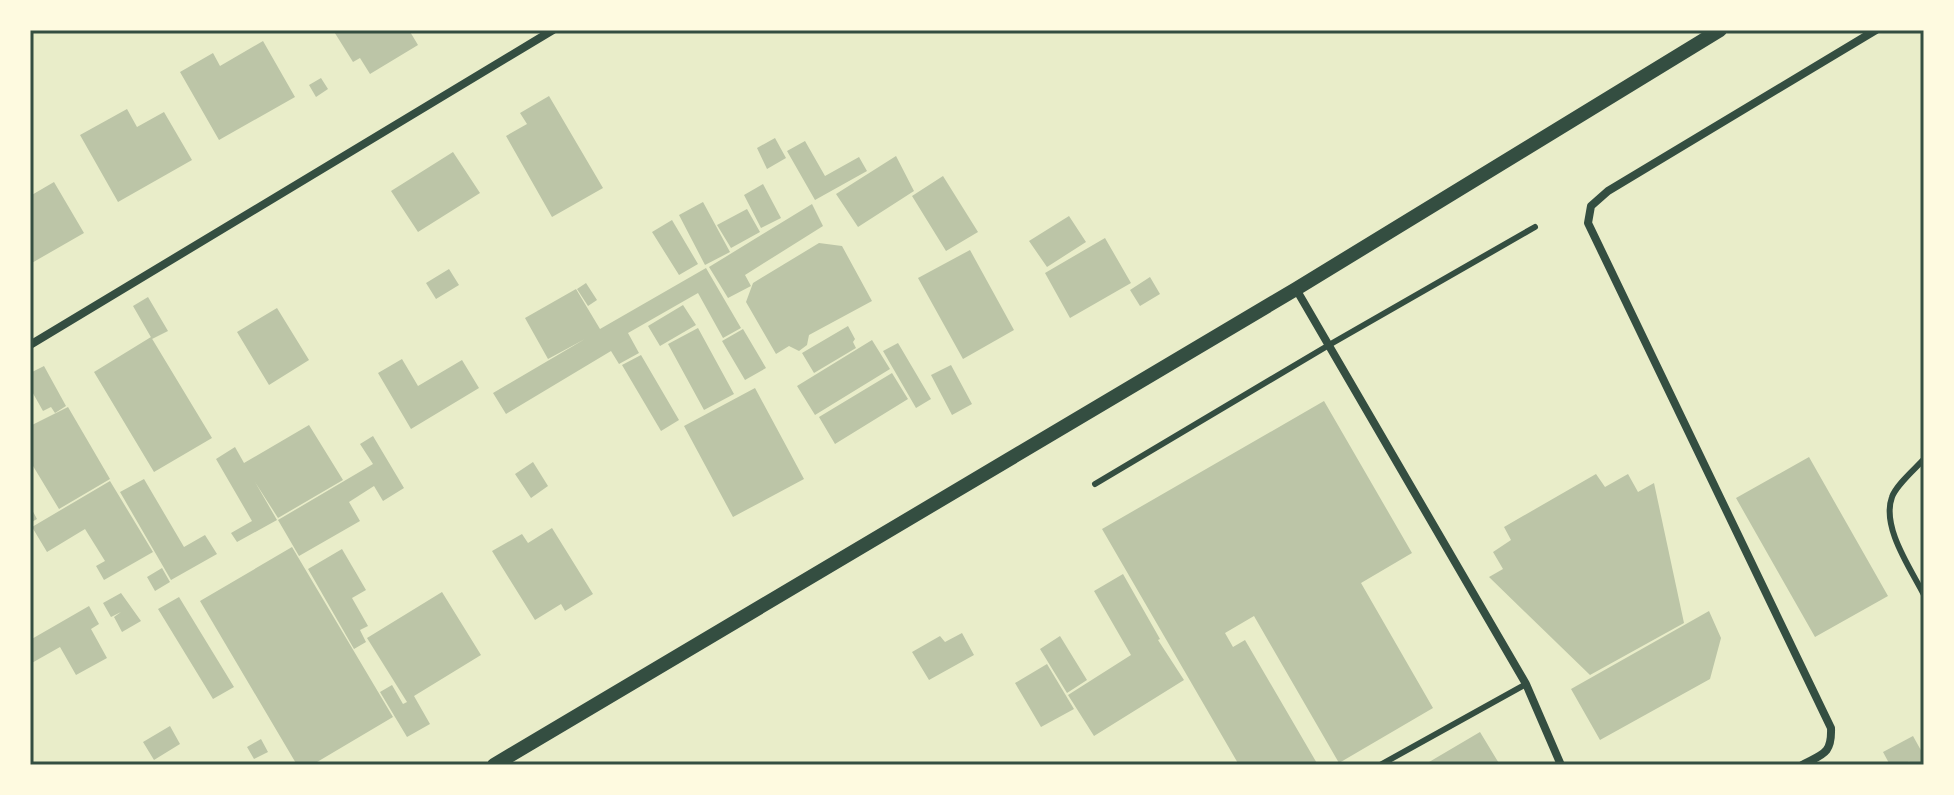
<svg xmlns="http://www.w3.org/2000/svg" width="1954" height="795" viewBox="0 0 1954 795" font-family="Quicksand,sans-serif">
<rect width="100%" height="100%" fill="#e9edc9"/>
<path fill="#bcc5a7" d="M333,30h76l9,15 -48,29 -10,-16 -7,4z
M263,41l32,56 -76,43 -39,-68 33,-19 7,13z
M321,78l7,11 -12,8 -7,-12z
M549,96l54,92 -51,29 -46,-81 21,-12 -7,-11z
M127,109l10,18 27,-15 28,48 -74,42 -38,-67z
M775,138l11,20 -19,11 -10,-21z
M805,141l20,35 34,-19 8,14 -52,29 -28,-49z
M453,152l27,41 -62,39 -27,-41z
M896,156l18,35 -56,36 -22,-33z
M943,176l35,56 -32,19 -34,-55z
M54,182l30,51 -54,31v-68z
M763,184l18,34 -20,10 -17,-33z
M703,202l27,50 -25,13 -26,-50z
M812,204l11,22 -78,49 6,11 -23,12 -19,-31z
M747,209l13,23 -29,16 -14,-23z
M1069,216l17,26 -39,25 -18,-26z
M672,220l26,44 -19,11 -27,-43z
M1105,238l26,45 -61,35 -25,-45z
M819,243l23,3 30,55 -63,34 -2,10 -8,6 -10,-5 -13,8 -30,-52 7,-19z
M970,250l44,80 -51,29 -45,-81z
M706,268l35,60 -18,10 -25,-45 -70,40 11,20 -20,11 -8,-13 -105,63 -13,-21 92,-54 -37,20 -23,-41 51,-29 24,40z
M449,269l10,16 -23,14 -10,-16z
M1150,277l10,17 -20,12 -10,-16z
M586,283l11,17 -9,6 -11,-17z
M148,297l20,34 -16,8 -19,-33z
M683,305l13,20 -36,21 -12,-20z
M277,308l32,52 -40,25 -32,-53z
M848,326l7,13 -2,3 3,6 -42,25 -12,-20z
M698,328l36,66 -30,16 -36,-66z
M743,329l23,39 -21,12 -23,-39z
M151,337l61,101 -58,34 -60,-100z
M872,340l18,29 -75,46 -18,-29z
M898,343l33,56 -15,9 -33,-57z
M641,355l38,65 -18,11 -39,-66z
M402,359l16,27 44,-26 17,28 -68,41 -33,-56z
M951,365l21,39 -20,11 -21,-40z
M44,366l22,40 -11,7 -4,-6 -8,4 -13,-23v-15z
M892,373l16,26 -73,45 -16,-27z
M755,388l49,91 -71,38 -49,-91z
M1324,401l88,152 -51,30 72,125 -94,55 -85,-147 -29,17 8,14 12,-7 73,125h-79l-137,-236z
M68,407l42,72 -51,30 -29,-48v-35z
M309,425l34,55 -65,38 -23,-36 22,38 -40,22 -6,-9 21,-12 -36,-62 19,-12 9,16z
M373,436l31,52 -21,13 -9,-15 -25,16 11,19 -61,35 -21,-36 95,-56 -13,-20z
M1809,457l79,139 -73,41 -79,-139z
M533,462l15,24 -17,12 -16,-24z
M1596,474l9,13 23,-13 10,18 16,-9 30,140 -94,52 -101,-98 14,-8 -10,-17 18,-12 -7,-13z
M144,479l40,68 21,-12 12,19 -46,26 -51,-88z
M110,481l43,71 -49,28 -8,-14 9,-5 -20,-32 -38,23 -15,-25z
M30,506l7,13 -7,4z
M552,528l41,66 -28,17 -4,-7 -26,16 -43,-69 30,-17 6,9z
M292,547l101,170 -81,48h-15l-97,-164z
M342,549l24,41 -14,8 16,28 -8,4 6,12 -12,7 -46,-80z
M162,568l8,14 -15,9 -8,-14z
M1123,574l37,65 -2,1 26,40 -90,56 -26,-41 63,-40 -37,-64z
M442,592l39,63 -67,41 16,28 -23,13 -27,-45 12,-7 11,19 4,-2 -40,-64z
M121,593l20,28 -19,11 -8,-15 7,-5 -10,5 -8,-14z
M179,597l55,90 -21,12 -55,-90z
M89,606l10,18 -8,5 16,29 -31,17 -16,-28 -30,17v-24z
M1709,611l12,27 -11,41 -110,61 -29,-51z
M962,633l12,22 -45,25 -17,-28 28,-16 5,6z
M1060,636l27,44 -20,13 -27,-44z
M1047,664l27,45 -33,18 -26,-44z
M170,726l10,18 -26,16 -11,-18z
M1480,732l20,33h-76z
M1913,736l10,18 1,-1v12h-19l5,-4 -8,4h-12l-7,-13z
M261,739l7,13 -14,7 -7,-12z"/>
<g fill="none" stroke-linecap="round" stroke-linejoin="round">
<path stroke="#344e41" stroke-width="6" d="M1924,459c-9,10 -28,26 -32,38 -11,30 19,72 32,98
M1095,484l234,-139 206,-118
M1380,765l146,-81"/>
<path stroke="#344e41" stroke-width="8" d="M1296,289l230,395 35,81
M30,345l523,-315
M1802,765c21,-11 30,-11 29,-37l-243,-505 3,-17 17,-15 268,-161"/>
<path stroke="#344e41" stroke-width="14" d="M494,765l802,-476 424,-259"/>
</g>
<rect width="1954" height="795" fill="none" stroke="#fefae0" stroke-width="64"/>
<rect x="32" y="32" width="1890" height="731" fill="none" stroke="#344e41" stroke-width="3"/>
</svg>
